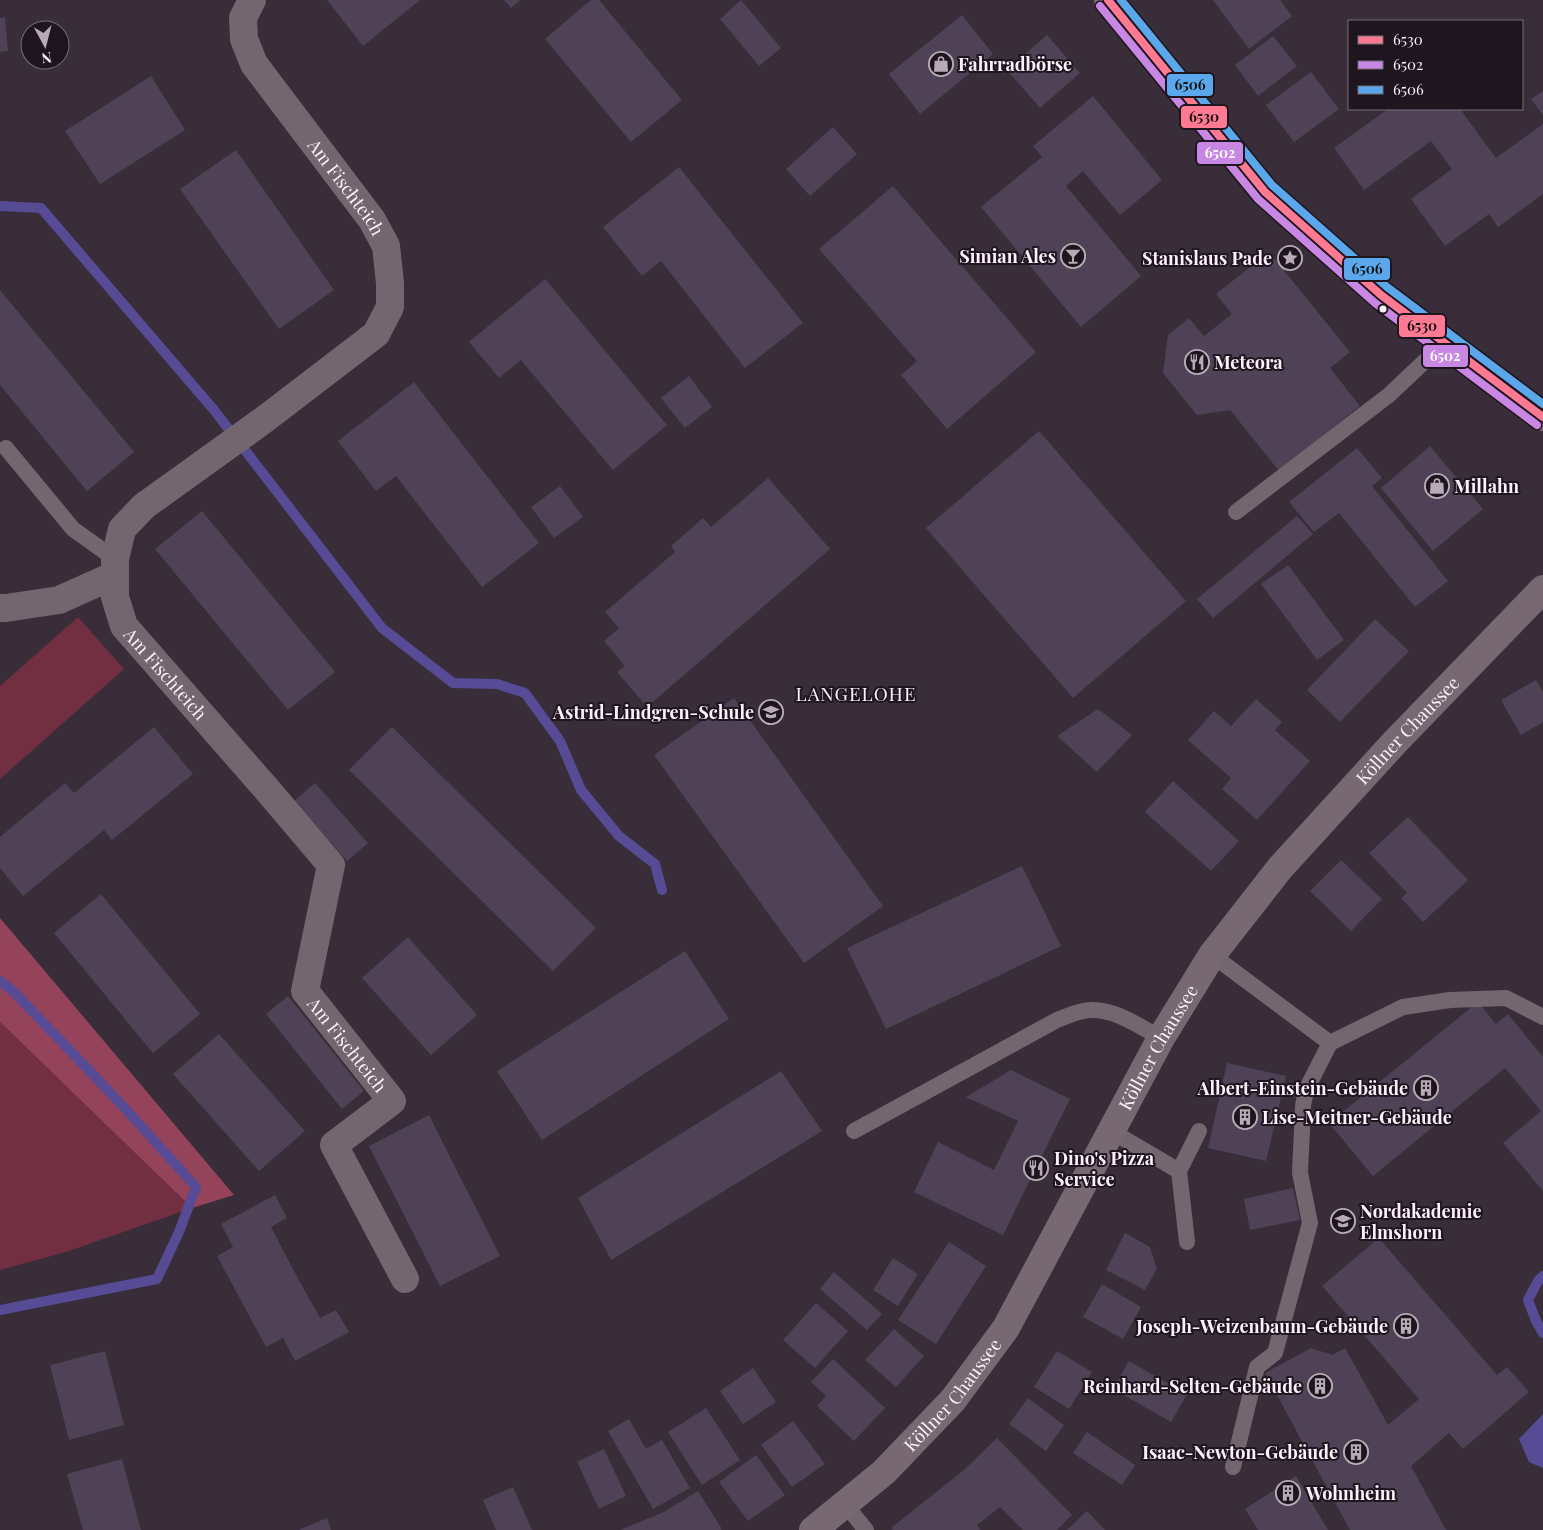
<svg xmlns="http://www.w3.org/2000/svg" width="1543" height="1530" viewBox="0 0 1543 1530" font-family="'Playfair Display',serif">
<rect width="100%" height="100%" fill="#382d38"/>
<path fill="#722f42" d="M78,617l46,52 -124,110v-93z
M0,1022l192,186 -126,44 -66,18z"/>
<path fill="#95435a" d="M0,918l234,277 -42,13 -192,-186z"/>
<path fill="#574b95" d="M1543,1414v54l-14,-6 -10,-23z"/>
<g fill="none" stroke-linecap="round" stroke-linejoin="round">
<path stroke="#574b95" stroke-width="10" d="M0,206l41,2 173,202 168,218 71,55 44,1 28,9 35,48 21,49 38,46 36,28 7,26
M0,981l14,11 106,111 76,84 -17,45 -22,47 -157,31
M1543,1276l-5,5 -10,19 8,21 7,12"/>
</g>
<path fill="#4f4256" d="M327,0h93l-57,46z
M504,0h16l-9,8z
M591,0h8l83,100 -51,42 -86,-103z
M741,0l40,48 -22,18 -39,-47z
M1213,0h67l12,16 -43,33z
M962,15l31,39 -73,60 -31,-40z
M5,17l3,34 -8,1v-34z
M1047,35l33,38 -40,35 -33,-38z
M1273,36l24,30 -39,30 -23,-31z
M1311,72l28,37 -45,33 -28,-37z
M151,76l34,54 -85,54 -35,-53z
M1543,91v24l-12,-16z
M1093,96l69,84 -42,35 -37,-44 -17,15 75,90 -60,51 -100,-120 61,-50 -9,-11z
M1388,109h72l36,49 47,-34v70l-45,33 -9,-13 -44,32 -34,-47 41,-30 -21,-28 -67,49 -30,-42z
M833,127l24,27 -47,42 -24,-27z
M236,150l98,140 -55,39 -99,-140z
M679,167l124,156 -58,45 -84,-107 -19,15 -39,-49z
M893,186l143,166 -89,77 -46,-54 16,-14 -98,-112z
M1269,252l81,100 -20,16 30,38 -81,65 -49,-61 -33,5 -34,-42 5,-38 21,-17 15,18 28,-22 -16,-20z
M545,279l122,146 -54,45 -92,-110 -22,18 -30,-36z
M0,290l134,162 -47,39 -87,-106z
M689,376l23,31 -27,21 -24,-30z
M414,382l125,161 -57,44 -86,-111 -20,15 -38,-50z
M1039,431l147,170 -113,97 -147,-170z
M1430,446l53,63 -50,42 -52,-63z
M1357,448l25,30 -10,8 76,95 -33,26 -76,-94 -25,19 -25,-30z
M768,478l62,71 -183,158 -30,-35 8,-6 -21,-25 15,-13 -14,-16 70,-60 -4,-6 32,-28 8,9z
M560,486l23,31 -29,21 -23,-31z
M202,511l133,161 -47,38 -133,-161z
M1297,516l16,18 -100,84 -16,-19z
M1288,565l56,75 -27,20 -56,-76z
M1375,619l34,32 -69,71 -33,-32z
M1536,680l7,12v30l-22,13 -20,-35z
M734,698l149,208 -79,57 -150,-208z
M1256,699l26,23 -7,8 35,31 -53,59 -35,-31 9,-11 -43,-38 26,-29 17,15z
M1098,709l34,26 -35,37 -40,-36z
M154,727l39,47 -81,66 -8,-10 -81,66 -23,-28v-31l65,-54 9,10z
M392,727l204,201 -43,43 -204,-201z
M1173,781l66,60 -28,30 -66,-59z
M315,783l53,60 -21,18 -53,-60z
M1408,817l60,63 -45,42 -22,-24 6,-5 -38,-40z
M1341,860l41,39 -31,32 -41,-40z
M1022,866l39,80 -175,83 -39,-81z
M101,894l99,120 -47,39 -99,-120z
M408,937l69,78 -46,40 -69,-77z
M685,951l44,68 -187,121 -45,-69z
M288,996l76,95 -22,18 -76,-95z
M1478,1002l18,22 12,-10 35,43v134l-40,-48 38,-32 -36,-43 -132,108 -44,-53z
M219,1034l86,97 -46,40 -86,-97z
M1227,1063l59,13 -20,85 -58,-13z
M1011,1070l59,29 -67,136 -89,-43 24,-50 56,28 24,-49 -52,-24z
M781,1071l41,60 -211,129 -33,-62z
M429,1115l71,141 -60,30 -71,-140z
M1293,1188l7,32 -50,10 -6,-31z
M275,1195l12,23 -16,9 24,46 25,45 16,-8 13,22 -54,29 -12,-23 -17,9 -49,-91 16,-9 -12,-23z
M1125,1233l25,14 7,22 -12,21 -39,-20z
M1379,1238l118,137 10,-8 22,25 -66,57 -14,-16 -38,33 35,64h-96l-85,-157 46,-25 21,7 13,-7 43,77 31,-26 -97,-113z
M949,1242l37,24 -50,78 -38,-24z
M893,1258l25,16 -20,32 -25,-16z
M834,1272l48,42 -15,16 -47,-41z
M1102,1284l39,23 -18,32 -40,-22z
M816,1303l32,28 -33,37 -32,-28z
M894,1329l30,27 -28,31 -31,-27z
M105,1351l19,74 -55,15 -19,-75z
M1057,1351l35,21 -23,37 -35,-22z
M833,1359l52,49 -31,33 -37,-35 9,-10 -15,-14z
M1129,1361l58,33 -16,28 -58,-33z
M753,1368l23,34 -33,22 -23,-33z
M1028,1398l36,27 -18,26 -37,-27z
M706,1408l34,52 -38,25 -34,-53z
M629,1419l17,30 16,-9 28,48 -37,21 -45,-78z
M793,1421l32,43 -33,23 -31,-42z
M1087,1432l48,33 -13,20 -49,-32z
M997,1438l75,77 -15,15h-34l-23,-23 -23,18 3,5h-87l-2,-2 73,-58z
M604,1449l22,47 -27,13 -22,-47z
M756,1455l29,40 -37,26 -29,-39z
M122,1459l19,71h-58l-16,-56z
M1296,1476l32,54h-70l-13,-21z
M513,1487l19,43h-36l-13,-30z
M698,1491l24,38 -2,1h-100l44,-18z
M1087,1511l18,19h-38z
M327,1518l4,12h-33z"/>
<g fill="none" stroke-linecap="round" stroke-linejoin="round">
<path stroke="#74666e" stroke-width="16" d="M6,448l67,81 42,30
M1236,512l153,-117 55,-52
M1212,955l118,88
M854,1131l203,-111c11,-4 22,-10 34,-10 25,-1 49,17 70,28
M1111,1131l68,40 20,-40
M1179,1171l8,71
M1233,1467l24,-100 18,-14 35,-130 -10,-50 3,-67 3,-16 24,-47 73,-36 47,-7 56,-2 37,19
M845,1504l21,26"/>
<g stroke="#74666e" stroke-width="28">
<path id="s1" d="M252,0l-9,18 1,21 10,25 118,156 14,26 4,37v24l-14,27 -111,85 -121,87 -22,23 -7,30v38l9,29 146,167 61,72 -26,126 87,110 -58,44 71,134"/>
<path d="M0,608h6l53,-8 56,-25"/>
</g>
<g stroke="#776872" stroke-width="28">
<path d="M1108,0l157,192 116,103 162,122"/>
<path id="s2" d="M813,1530l71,-58 69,-72 53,-72 155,-290 51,-83 68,-87 115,-126 148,-153"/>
</g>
<defs>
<path id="bus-1" d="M1108,0l157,192 116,103 162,122"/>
<path id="bus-2" d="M1100,6l158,193 117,104 162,122"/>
<path id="bus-3" d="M1121,0l151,185 115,102 156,117"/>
</defs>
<use href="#bus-1" stroke="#1e151e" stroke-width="11"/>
<use href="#bus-2" stroke="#1e151e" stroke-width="11"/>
<use href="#bus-3" stroke="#1e151e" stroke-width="11"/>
<use href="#bus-1" stroke="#fe7a93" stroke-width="8"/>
<use href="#bus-2" stroke="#c787e3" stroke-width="8"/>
<use href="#bus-3" stroke="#5aa8eb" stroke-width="8"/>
</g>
<defs>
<symbol id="shop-ring" viewBox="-11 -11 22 22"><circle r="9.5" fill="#1e151e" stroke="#b8abb7" stroke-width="1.5"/><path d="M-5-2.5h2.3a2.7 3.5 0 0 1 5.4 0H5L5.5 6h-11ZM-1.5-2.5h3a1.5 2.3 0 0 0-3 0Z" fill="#b8abb7"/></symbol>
<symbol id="bar-ring" viewBox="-11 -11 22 22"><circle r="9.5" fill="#1e151e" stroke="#b8abb7" stroke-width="1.5"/><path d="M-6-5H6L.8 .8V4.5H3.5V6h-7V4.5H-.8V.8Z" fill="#b8abb7"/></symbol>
<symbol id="sight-ring" viewBox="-11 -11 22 22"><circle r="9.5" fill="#1e151e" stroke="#b8abb7" stroke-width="1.5"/><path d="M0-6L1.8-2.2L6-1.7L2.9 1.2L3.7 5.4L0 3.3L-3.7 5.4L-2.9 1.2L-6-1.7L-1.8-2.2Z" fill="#b8abb7"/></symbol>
<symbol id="restaurant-ring" viewBox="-11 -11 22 22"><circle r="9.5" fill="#1e151e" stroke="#b8abb7" stroke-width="1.5"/><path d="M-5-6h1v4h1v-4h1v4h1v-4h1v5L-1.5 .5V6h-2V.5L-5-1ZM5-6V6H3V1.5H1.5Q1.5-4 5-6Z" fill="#b8abb7"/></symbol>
<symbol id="school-ring" viewBox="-11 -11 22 22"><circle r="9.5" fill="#1e151e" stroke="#b8abb7" stroke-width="1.5"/><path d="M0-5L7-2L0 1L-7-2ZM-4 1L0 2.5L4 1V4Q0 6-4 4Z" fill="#b8abb7"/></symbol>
<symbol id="building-ring" viewBox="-11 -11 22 22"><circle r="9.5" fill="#1e151e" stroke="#b8abb7" stroke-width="1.5"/><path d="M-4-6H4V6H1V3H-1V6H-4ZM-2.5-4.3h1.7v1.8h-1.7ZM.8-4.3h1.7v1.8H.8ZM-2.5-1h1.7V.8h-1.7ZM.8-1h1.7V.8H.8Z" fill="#b8abb7"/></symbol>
<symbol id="university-ring" viewBox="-11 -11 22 22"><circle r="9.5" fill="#1e151e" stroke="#b8abb7" stroke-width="1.5"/><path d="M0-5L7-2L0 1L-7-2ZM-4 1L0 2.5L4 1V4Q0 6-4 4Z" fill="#b8abb7"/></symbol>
</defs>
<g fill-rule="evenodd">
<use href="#shop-ring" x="927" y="50" width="28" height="28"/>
<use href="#bar-ring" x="1059" y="242" width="28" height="28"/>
<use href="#sight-ring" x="1276" y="244" width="28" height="28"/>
<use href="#restaurant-ring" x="1183" y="348" width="28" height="28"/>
<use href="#shop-ring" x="1423" y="472" width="28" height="28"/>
<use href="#school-ring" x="757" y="698" width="28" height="28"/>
<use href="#building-ring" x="1412" y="1074" width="28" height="28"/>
<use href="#building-ring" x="1231" y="1103" width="28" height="28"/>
<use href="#restaurant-ring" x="1022" y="1154" width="28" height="28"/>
<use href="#university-ring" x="1329" y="1207" width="28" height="28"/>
<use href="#building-ring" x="1392" y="1312" width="28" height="28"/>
<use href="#building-ring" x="1306" y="1372" width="28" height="28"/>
<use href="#building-ring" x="1342" y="1438" width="28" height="28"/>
<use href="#building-ring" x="1274" y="1479" width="28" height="28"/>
</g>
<circle fill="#fdeffc" stroke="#1e151e" stroke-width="2" cx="1383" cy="309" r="4.5"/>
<g text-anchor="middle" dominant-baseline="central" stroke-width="4" stroke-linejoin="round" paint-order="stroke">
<g font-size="18" font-weight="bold" fill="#fdeffc" stroke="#1e151e" text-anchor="start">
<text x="958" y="64">Fahrradbörse</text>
<text x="1056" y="256" text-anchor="end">Simian Ales</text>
<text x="1272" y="258" text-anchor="end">Stanislaus Pade</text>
<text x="1214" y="362">Meteora</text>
<text x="1454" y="486">Millahn</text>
<text x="754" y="712" text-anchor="end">Astrid-Lindgren-Schule</text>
<text x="1408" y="1088" text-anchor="end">Albert-Einstein-Gebäude</text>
<text x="1262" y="1117">Lise-Meitner-Gebäude</text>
<text x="1054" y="1158">Dino's Pizza<tspan x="1054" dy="21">Service</tspan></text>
<text x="1360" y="1211">Nordakademie<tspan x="1360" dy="21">Elmshorn</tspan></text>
<text x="1388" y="1326" text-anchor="end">Joseph-Weizenbaum-Gebäude</text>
<text x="1302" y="1386" text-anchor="end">Reinhard-Selten-Gebäude</text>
<text x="1338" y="1452" text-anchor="end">Isaac-Newton-Gebäude</text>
<text x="1306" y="1493">Wohnheim</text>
</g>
<g font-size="18" fill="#fdeffc" stroke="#1e151e">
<text stroke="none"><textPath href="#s1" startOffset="222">Am Fischteich</textPath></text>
<text stroke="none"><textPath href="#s1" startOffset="868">Am Fischteich</textPath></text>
<text stroke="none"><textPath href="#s2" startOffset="1005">Köllner Chaussee</textPath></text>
<text stroke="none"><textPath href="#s1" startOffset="1318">Am Fischteich</textPath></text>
<text stroke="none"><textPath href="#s2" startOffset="600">Köllner Chaussee</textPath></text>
<text stroke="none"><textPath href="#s2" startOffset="195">Köllner Chaussee</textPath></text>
</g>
<g font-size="19" letter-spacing="1" fill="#fdeffc" stroke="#1e151e">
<text x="856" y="693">LANGELOHE</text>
</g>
</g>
<g stroke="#1e151e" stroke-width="2">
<rect x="1166" y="73" width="48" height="24" rx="5" fill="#5aa8eb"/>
<rect x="1180" y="105" width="48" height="24" rx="5" fill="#fe7a93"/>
<rect x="1196" y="141" width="48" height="24" rx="5" fill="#c787e3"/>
<rect x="1343" y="257" width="48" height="24" rx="5" fill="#5aa8eb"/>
<rect x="1398" y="314" width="48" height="24" rx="5" fill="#fe7a93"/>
<rect x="1422" y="344" width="47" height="24" rx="5" fill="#c787e3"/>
</g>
<g font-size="14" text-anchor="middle" font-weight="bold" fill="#fff">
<text x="1220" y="158">6502</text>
<text x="1445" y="361">6502</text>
</g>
<g font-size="14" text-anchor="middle" font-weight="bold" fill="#111">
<text x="1190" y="90">6506</text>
<text x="1204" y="122">6530</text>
<text x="1367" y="274">6506</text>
<text x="1422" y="331">6530</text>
</g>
<rect x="1348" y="20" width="175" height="90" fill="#1e151e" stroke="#776c77"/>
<rect x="1358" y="36" width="25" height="8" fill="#fe7a93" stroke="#776c77"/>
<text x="1393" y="45" font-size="15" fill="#fdeffc">6530</text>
<rect x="1358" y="61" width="25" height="8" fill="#c787e3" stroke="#776c77"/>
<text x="1393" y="70" font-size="15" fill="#fdeffc">6502</text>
<rect x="1358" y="86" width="25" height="8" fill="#5aa8eb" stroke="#776c77"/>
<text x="1393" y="95" font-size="15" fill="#fdeffc">6506</text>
<g transform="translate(45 45) rotate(173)"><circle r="24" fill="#1e151e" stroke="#776c77"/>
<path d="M0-4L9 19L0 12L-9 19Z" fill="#b8abb7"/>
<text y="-8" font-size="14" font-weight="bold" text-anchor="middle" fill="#fdeffc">N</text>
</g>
</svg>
